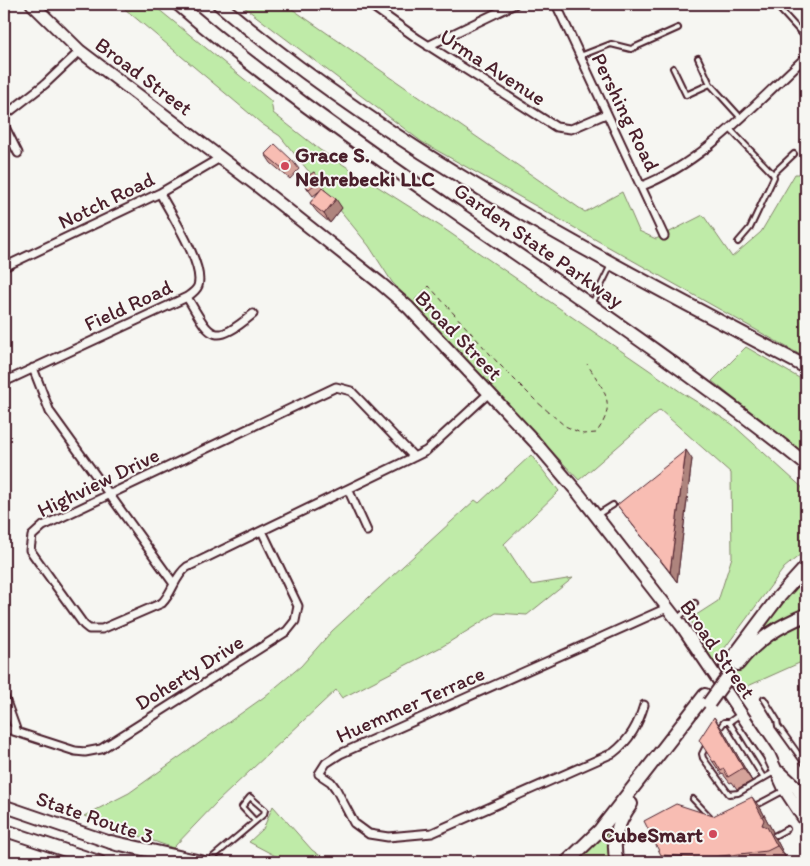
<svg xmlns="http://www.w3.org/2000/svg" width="810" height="866" viewBox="0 0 810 866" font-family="Itim,sans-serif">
<rect width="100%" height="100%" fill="#f6f6f2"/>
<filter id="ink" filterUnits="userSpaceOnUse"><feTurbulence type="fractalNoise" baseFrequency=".02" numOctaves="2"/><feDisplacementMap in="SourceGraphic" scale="10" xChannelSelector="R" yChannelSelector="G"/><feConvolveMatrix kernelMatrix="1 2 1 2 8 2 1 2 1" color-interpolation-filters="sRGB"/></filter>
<g filter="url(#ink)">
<path fill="#bfeba8" stroke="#84856a" d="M119,4h33l119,97 2,12 47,37 120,76 241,166 51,32 74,67v59l-22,18 -71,96 -23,-45 28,-18 14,-44 -1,-84 -71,-63 -81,70 -187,-198 -23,-36 -89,-110 -18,-12z
M240,4h45l300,208 37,-20 17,39 17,8 47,-24 29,42 29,-25 34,-58h11v184l-384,-216z
M746,347l60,35v75l-94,-76z
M531,455l28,36 -55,53 27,41 42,-7 -46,37 -31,-2 -53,33 -101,52 -6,-8 -119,112 -44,46 -89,-32 45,-23 135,-96 37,-31 31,-35 143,-131 4,3z
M806,570v39l-8,2 -50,29z
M806,620v40l-58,26 -2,8 -18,-12c26,-35 41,-42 78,-62z
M273,806l39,44 17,12h-42l-38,-20 14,-13z
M617,817l-3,45h-41z"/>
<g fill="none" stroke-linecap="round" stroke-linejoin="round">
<defs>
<path id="service" d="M775,4l31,34
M580,56l31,-12 20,5 47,-21
M698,58l12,26
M673,68l13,27 24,-11 30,33
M730,129l43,45
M738,242l12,-14 24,-51 -1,-3 21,-20
M592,304l19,-39
M597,515l16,-10
M678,618l17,-15
M764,699l13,21 1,6 28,39
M739,715l-10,7 34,55
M719,729l5,-7h5
M707,744l-5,10 1,4 26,36 9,-1 38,-22
M693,799l17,18
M753,807l32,-17
M774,836l13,-7
M210,862l3,-5 51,-43 1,-4 -15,-13 -8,10 13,14"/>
<path id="minor" d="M369,4l49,35 138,88 15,2 35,-15
M556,4l108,232
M428,46l87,-42
M4,116l41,-32 35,-33
M4,125l14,28
M642,186c64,-25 114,-84 164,-129
M4,267l156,-74 60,-35
M187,297c24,41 26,50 66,17
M33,368l17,44 124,172
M4,382l183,-85c4,-3 9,-6 11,-11 7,-21 -28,-73 -38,-93
M414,457l-63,-66 -15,-4 -293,139 -11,10 -2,14 54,75 5,4h13l60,-26c11,-11 12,-26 25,-36l227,-110 12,-6 63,-58
M348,489l19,42
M4,696l13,36
M644,705c-6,20 -14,35 -31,48l-181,80 -44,4 -19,-3 -15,-11 -18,-34 -5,-7 -12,-8 7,-11 14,-9 327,-146
M4,728l71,23 10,1 16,-3 186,-118 8,-10 3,-15 -36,-75"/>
<path id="primary" d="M32,4l48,47 175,133 125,99 28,24 81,86 45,48 45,53 102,131 88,130 16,35 21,32
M781,773l16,15 9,14"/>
<path id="trunk" d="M4,806l114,39
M4,830l96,32"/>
<path id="motorway" d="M178,4c90,78 188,145 285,213 116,80 233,159 343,247
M219,4c177,150 384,256 587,363
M738,664c18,-24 41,-38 68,-49
M726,667l51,-68 29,-32
M111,842l90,20
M567,862l33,-32 105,-135
M617,862c-6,-22 1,-40 14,-58"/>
</defs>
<use href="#service" stroke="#4a1f2b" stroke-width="8"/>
<use href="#minor" stroke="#4a1f2b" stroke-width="11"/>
<use href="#primary" stroke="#4a1f2b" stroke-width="15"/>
<use href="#trunk" stroke="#4a1f2b" stroke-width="15"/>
<use href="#motorway" stroke="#4a1f2b" stroke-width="16"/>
<path stroke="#4a1f2b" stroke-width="1" stroke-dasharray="5 4" stroke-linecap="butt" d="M415,300l14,-14 69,77 38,38 29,25 18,8 13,-1c22,-29 8,-43 -9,-69"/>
<use href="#service" stroke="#f6f6f2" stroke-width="4"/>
<use href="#minor" stroke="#f6f6f2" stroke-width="7"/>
<use href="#primary" stroke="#f6f6f2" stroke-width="11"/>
<use href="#trunk" stroke="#f6f6f2" stroke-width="11"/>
<use href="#motorway" stroke="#f6f6f2" stroke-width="12"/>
<defs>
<path id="motorway-bridge" d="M709,703l21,-29"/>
</defs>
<use href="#motorway-bridge" stroke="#4a1f2b" stroke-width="16" stroke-linecap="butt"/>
<use href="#motorway-bridge" stroke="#f6f6f2" stroke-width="12"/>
</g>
<path fill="#d5a39a" stroke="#4a1f2b" d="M265,154l27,6 7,9 -9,10 -19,-16z
M314,172l11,15 -2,1 19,20 -12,15 -13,-11 -7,-9 11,-13 -8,6 -11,-15z
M692,459l-15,123 -60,-77z
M723,730l29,51 -15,8 -5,-7 -2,1 -7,-9 -1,1 -9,-13z
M761,809l12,23 -1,2 4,5 10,19 -9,4h-111l-5,-7 52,-39z"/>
<path fill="#ae847d" stroke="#4a1f2b" d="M336,199l6,9 -12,15 -6,-9z
M686,450l6,9 -15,123 -7,-10z
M714,717l9,13 29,51 -9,-13z
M752,797l9,12 12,23 -1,2 4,5 10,19 -24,-33z"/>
<path fill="#f8bdb3" stroke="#4a1f2b" d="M275,144l17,16 -9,9 -18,-15z
M314,172l6,8 -11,9 -7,-8z
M322,188l14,11 -12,15 -14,-11z
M686,450l-16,122 -53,-67z
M714,717l29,51 -15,9 -4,-8 -3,2 -6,-10 -2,1 -14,-22z
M752,797l12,23 -2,5 5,2 10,19 -10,5 -64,7 -42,-3 -17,-34 32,-17 37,12z"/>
</g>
<g fill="#d1495b" stroke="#f6f6f2" stroke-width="2">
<circle cx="285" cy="166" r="5"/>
<circle cx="713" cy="834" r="5"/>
</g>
<g text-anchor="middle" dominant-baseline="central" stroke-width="4" stroke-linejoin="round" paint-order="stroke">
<g font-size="21" fill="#4a1f2b" stroke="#f6f6f2">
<text transform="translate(493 67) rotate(33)">Urma Avenue</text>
<text transform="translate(144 76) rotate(37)">Broad Street</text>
<text transform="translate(626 112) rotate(64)">Pershing Road</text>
<text transform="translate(106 200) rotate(-26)">Notch Road</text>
<text transform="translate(539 245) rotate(35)">Garden State Parkway</text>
<text transform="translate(128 305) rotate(-25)">Field Road</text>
<text transform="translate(459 335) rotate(46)">Broad Street</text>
<text transform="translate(98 482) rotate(-26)">Highview Drive</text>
<text transform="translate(718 649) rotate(55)">Broad Street</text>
<text transform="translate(189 672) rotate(-32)">Doherty Drive</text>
<text transform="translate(410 704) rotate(-24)">Huemmer Terrace</text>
<text transform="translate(95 817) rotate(19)">State Route 3</text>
</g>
<g font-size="21" font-weight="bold" fill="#4a1f2b" stroke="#f6f6f2" text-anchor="start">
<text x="295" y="154">Grace S.<tspan x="295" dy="24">Nehrebecki LLC</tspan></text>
<text x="703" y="834" text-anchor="end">CubeSmart</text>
</g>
</g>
<rect width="810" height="866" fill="none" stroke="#f6f6f2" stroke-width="20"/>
<rect x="10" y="10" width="790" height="846" fill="none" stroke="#4a1f2b" stroke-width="2" filter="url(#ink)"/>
</svg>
